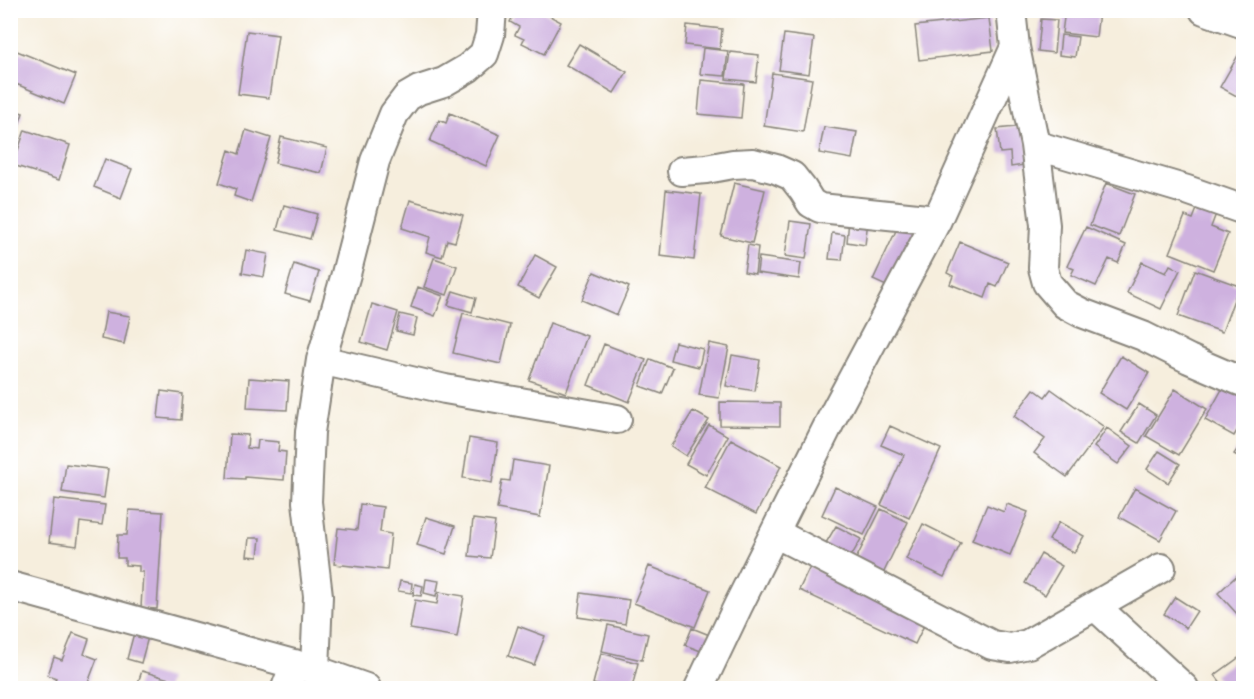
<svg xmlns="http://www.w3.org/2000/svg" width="1254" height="699" viewBox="0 0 1254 699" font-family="'Comic Neue',sans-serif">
<rect width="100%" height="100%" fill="#fff"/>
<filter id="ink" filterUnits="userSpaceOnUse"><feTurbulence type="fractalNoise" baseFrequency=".0167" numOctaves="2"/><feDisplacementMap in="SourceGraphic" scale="12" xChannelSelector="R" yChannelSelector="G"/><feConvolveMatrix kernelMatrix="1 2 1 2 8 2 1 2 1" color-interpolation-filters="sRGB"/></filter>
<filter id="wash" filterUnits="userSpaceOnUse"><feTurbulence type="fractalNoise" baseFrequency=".008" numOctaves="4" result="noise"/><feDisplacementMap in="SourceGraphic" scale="24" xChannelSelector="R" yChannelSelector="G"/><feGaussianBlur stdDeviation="1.35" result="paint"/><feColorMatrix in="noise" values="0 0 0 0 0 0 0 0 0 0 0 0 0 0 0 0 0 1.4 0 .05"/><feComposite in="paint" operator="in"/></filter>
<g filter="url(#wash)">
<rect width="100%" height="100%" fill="#f6eedd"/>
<g id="blocks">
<path fill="#ceb1df" d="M516,10h23l22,12 -17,32 -22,-11 2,-4 -9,-4 4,-8 -9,-5z
M1065,10l34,2 -3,25 -34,-4z
M989,18l4,33 -74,9 -4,-34z
M1041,19l16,1 -3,33 -16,-2z
M687,25l35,4 -2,20 -35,-4z
M247,31l31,4 -9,63 -31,-4z
M784,34l30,4 -5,36 -30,-4z
M1061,35l17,2 -3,20 -16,-2z
M579,44l48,28 -13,21 -48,-28z
M1244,45v55l-24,-13z
M703,48l25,3 -3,25 -25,-2z
M17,51l59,24 -12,29 -48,-20 -3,5 -3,-1v-22z
M730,52l29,3 -3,27 -30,-3z
M772,73l40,6 -9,53 -39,-6z
M701,80l43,4 -3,34 -43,-4z
M10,109l13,4 -12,35h-1z
M450,113l50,22 -14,31 -56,-25 9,-21 7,3z
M1025,126l5,38 -19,3 -1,-15 -10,1 -3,-24z
M824,127l33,5 -5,27 -33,-6z
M25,130l45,15 -11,35 -46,-15z
M246,130l25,8 -20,64 -17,-6 2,-7 -17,-6 10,-33 10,4z
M281,137l46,11 -6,25 -46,-10z
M105,159l27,10 -11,29 -27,-11z
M734,183l31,7 -13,53 -31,-7z
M1106,183l29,11 -16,42 -29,-11z
M666,190l35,4 -7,66 -34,-4z
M410,200l53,15 -8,27 -8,-2 -5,17 -16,-5 4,-15 -28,-9z
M1199,204l18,7 -6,16 17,7 -15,36 -43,-17 15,-37 8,3z
M284,205l33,9 -7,25 -33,-9z
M849,219l19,2 -3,24 -18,-3z
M790,221l21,3 -5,35 -21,-3z
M900,222l21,10 -26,58 -22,-10z
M1086,227l40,18 -8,18 -9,-4 -13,27 -25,-11 3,-6 -7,-3z
M832,233l13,2 -3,25 -13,-1z
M960,242l48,20 -11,25 -7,-3 -5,14 -35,-14 3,-8 -6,-3z
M748,245l10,2 -3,27 -11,-2z
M246,250l22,4 -4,23 -22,-4z
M535,255l22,12 -18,31 -21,-11z
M759,257l42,6 -2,16 -42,-6z
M434,258l23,8 -10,29 -23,-8z
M1142,262l24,11 4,-8 10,5 -19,39 -34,-16z
M294,264l25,8 -9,29 -25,-7z
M1195,270l44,16 -17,46 -44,-16z
M594,272l35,15 -12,28 -35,-15z
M418,287l25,9 -8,20 -24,-9z
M453,291l23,7 -4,14 -24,-7z
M372,304l26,8 -11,38 -26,-8z
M106,312l24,4 -6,28 -23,-5z
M463,313l47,12 -9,39 -48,-11z
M400,314l17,4 -4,17 -17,-4z
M550,323l37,13 -21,57 -37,-13z
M675,342l28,7 -4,18 -29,-7z
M709,343l20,4 -10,51 -20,-3z
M604,344l42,16 -17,42 -41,-17z
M732,355l28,5 -5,31 -29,-5z
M1121,356l28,17 -23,37 -27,-17z
M650,359l23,9 -11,26 -22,-8z
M249,378l40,3 -2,29 -40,-2z
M1225,384l19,11v24l-10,17 -29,-16z
M1034,389l11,8 6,-8 53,38 -37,50 -33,-24 11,-14 -31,-23z
M1175,389l32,20 -28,46 -33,-19z
M161,391l22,3 -2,26 -23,-2z
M720,402l60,1v23l-60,-1z
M1139,404l17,11 -17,28 -18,-11z
M693,411l16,9 -23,36 -15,-10z
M709,425l19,11 -22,39 -20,-11z
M890,426l51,23 -32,69 -28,-13 23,-50 -23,-10z
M1107,428l25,18 -14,18 -24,-17z
M230,434l18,1 -1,13 10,1 1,-9 21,2 -1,9 8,1 -2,28 -39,-3v2l-18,-1z
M469,438l29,5 -6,40 -29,-5z
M731,439l50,27 -25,48 -51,-26z
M1244,440v20l-10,-6z
M1159,451l21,13 -12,19 -21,-14z
M513,460l36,6 -9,51 -43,-8 5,-29 8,1z
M66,464l42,5 -4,29 -42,-6z
M835,487l43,20 -14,28 -42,-20z
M1135,488l41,23 -16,29 -41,-23z
M54,499l51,6 -3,20 -22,-3 -3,24 -28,-4z
M360,504l23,3 -3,25 11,2 -4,36 -53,-6 4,-36 19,2z
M1007,504l21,8 -18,43 -38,-15 15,-35 17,7z
M881,509l27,13 -28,58 -28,-13z
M129,510l34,2 -6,97 -16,-1 2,-36h-4v-6l-14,-1v-7h-8l1,-23h9z
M426,517l29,9 -9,28 -29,-9z
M473,519l22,3 -5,36 -21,-2z
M1059,522l25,14 -10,17 -25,-13z
M923,524l38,19 -17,34 -38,-18z
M836,526l25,13 -16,28 -25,-14z
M249,538h11l-2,19 -11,-1z
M1041,554l21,12 -17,29 -20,-12z
M649,566l61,24 -15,37 -61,-24z
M810,567l116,54 -11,23 -116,-54z
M1244,569v43l-5,4 -21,-23z
M426,579l13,2 -3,15 -12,-3z
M400,581l12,2 -1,10 -13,-2z
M415,584l8,2 -2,10 -8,-1z
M439,592l25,4 -7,41 -47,-8 5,-29 22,4z
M581,593l48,7 -4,24 -47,-7z
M1175,597l22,14 -11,17 -22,-14z
M608,625l40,9 -6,26 -40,-9z
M518,626l27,10 -11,29 -26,-9z
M692,628l20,8 -6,17 -21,-8z
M73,633l16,6 -5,15 13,5 -11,29h-35l5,-10 -8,-3 6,-18 8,3z
M134,633l14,4 -7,26 -14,-4z
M601,653l37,10 -6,25h-32l1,-2 -8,-2z
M1244,654v34h-6l-3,-4 -6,4h-4l-10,-13z
M142,671l27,8 -3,9h-30z"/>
</g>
</g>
<g filter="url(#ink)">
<use href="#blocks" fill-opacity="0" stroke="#89857c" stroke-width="1.5"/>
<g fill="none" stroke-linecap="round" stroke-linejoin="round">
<defs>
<path id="street" d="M1011,10l4,37 20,98 10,80 -2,43 4,15 18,21 17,9 61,23 46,23 51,22
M1204,10l40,14
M1035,145l152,45 57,20
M682,171l24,-2 27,-5 20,-1 23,6 16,7 11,14 8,13 9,5 117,12
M321,360l124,29 172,30
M775,533l217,112 18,3 18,-4 133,-76
M10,586l305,84 51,18
M1095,606l89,82
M315,670l3,-74 -11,-94 3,-70 11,-72 25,-86 29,-113 19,-47 13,-17 12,-7 25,-8 24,-14 16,-14 6,-19 2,-25
M286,688l9,-24
M699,688l39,-82 99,-198 100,-188 78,-173"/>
</defs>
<use href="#street" stroke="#89857c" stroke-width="32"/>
<use href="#street" stroke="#fff" stroke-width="28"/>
</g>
</g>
<rect width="1254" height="699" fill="none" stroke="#fff" stroke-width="36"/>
</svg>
